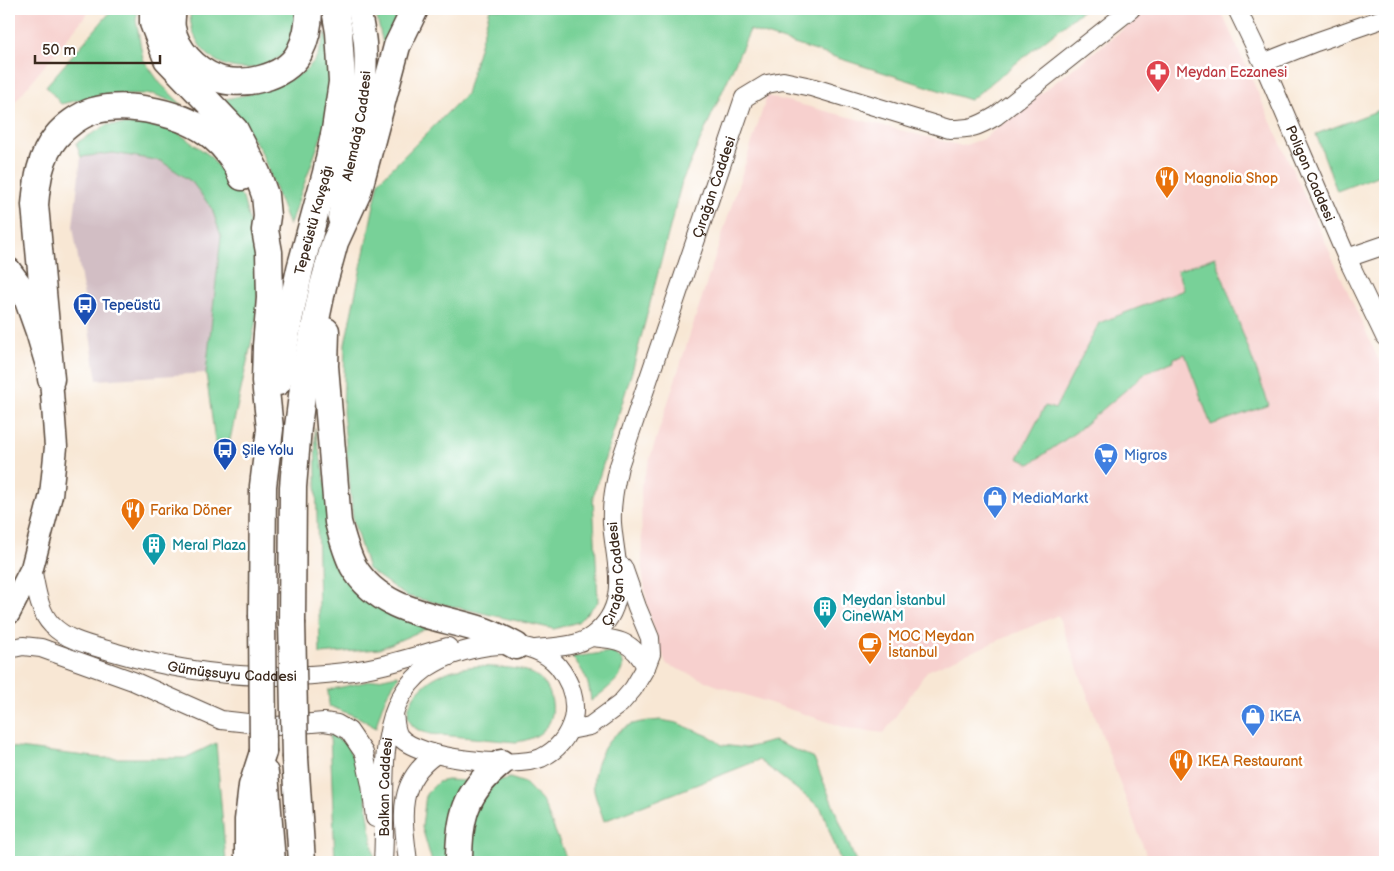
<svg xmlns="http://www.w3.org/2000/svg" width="1394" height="871" viewBox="0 0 1394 871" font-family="'Balsamiq Sans',sans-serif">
<rect width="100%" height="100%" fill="#fff"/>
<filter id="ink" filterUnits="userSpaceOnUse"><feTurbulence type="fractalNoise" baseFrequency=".02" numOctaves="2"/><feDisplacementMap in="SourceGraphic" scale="10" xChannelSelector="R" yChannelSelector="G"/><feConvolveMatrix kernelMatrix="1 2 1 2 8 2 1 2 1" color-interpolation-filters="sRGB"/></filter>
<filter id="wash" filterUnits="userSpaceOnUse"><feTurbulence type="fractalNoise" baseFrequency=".0096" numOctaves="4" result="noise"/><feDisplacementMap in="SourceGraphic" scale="20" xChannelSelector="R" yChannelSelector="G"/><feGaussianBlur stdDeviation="1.12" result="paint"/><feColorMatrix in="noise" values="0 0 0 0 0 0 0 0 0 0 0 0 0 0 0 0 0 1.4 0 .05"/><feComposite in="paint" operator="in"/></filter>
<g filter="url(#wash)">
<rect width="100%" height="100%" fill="#f8e7d4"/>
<path fill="#f7d0ce" d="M9,9h82l-82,100z
M1149,9h71l165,365v488h-236l-91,-247 -131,56 -43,62 -37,-5 -132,-43 -49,-21 -18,-54 -6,-41 -1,-83 126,-390 195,50 21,-7z"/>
<path fill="#d2bec4" d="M113,153l48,8 31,21 20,27 9,27 -15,137 -109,7 -24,-154 8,-69z"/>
<path fill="#78d198" stroke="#5a7e5b" d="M113,9h25l-2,11 7,39 17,24 22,22 -29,-11h-48l-44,10 -15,-18z
M190,9h110c-3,11 -5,26 -11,37 -3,8 -13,14 -20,17 -41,18 -81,-11 -79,-54z
M375,9h26l-18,35z
M490,9h594l-114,91 -220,-70 -68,151 -49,187 -40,129 5,105 -20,20 -24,7 -148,-33 -38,-27 -15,-48 -10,-109 2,-68 34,-163 87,-87z
M326,32l7,47 -9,50 -35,97 -28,-75 -36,-52c28,-5 71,-15 89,-38 6,-8 8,-21 12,-29z
M1385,108v65l-48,18 -21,-57z
M143,124l34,8 32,23 34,43 16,60 -3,63 -30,137 -9,-1 -11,-84 15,-137 -9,-27 -20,-27 -31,-21 -48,-8 -32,4 -5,-14 31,-18z
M1215,257l54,148 -58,20 -26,-71 -11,4v3l-27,11 -71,60 -46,32 -12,-6 27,-52 10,3 44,-86 85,-33 -7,-19z
M315,428l20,106 23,49 72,44 -51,22 -59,5z
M611,652c32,14 -7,39 -20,49 -2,-20 -6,-28 -19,-44z
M479,666c17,2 38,0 54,8 8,4 14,11 17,20 9,28 -8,45 -34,48l-86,-8c-6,-2 -12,-3 -17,-8 -15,-16 7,-40 21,-48 13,-8 30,-11 45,-12z
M397,675l2,1c-12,16 -19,32 -23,52l-16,-10 -31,-12 -1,-16z
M661,720l16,3 34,14 11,8 24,3 28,-7 40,17 42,104h-15l-20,-54 -62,-48 -155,61c-3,-10 -8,-21 -10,-30 -3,-27 13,-58 39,-67 9,-3 19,-3 28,-4z
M330,734l16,10 17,34 12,84h-40z
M216,743l10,119h-217v-115l94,11h82z
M510,778l15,5 18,19 25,60h-103l8,-56 23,-25z
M447,780l19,1 -11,81h-23l-10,-35 4,-33 12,-12z"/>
</g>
<g filter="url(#ink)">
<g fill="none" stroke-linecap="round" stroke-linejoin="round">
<defs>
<g id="minor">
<path id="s1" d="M1237,9l26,54 84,195 38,79"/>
<path d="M1263,63l53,-21 69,-24"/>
<path d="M1347,258l38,-13"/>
<path id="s2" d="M32,568c4,18 6,43 20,57 16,17 43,21 65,28 74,22 152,28 228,19 35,-4 70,-16 103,-25"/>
<path d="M591,637c27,2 42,4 55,30"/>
<path d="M9,649l14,-3 18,2 92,33 88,39 55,6 48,-4 13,2 12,7 15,22 7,32 4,33"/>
<path id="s3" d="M536,649c17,-2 41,-2 56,-13 40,-30 23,-72 20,-113 -1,-20 3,-38 7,-57l125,-368 23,-14 16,-3 28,6 138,42c22,0 28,-2 47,-13l135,-107"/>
<path d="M570,730l20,-4 30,-22 13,-15 13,-22 5,-13 -1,-16 -13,-31 -14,-40"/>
<path id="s4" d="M383,862c6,-95 -22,-197 105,-216 25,-3 53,0 70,20 12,15 19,34 15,53 -5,18 -15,31 -32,39 -26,11 -125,1 -142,-22 -4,-6 -4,-16 -5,-22"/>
<path d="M408,862c-5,-43 -13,-79 27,-107"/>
</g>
<g id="major">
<path id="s5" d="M339,218c9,-57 31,-116 26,-175 -1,-11 -4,-23 -6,-34"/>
<path d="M9,269l11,15 17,48 14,47 5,68 -5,48 -19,73 -23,45"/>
</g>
<g id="highway">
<path d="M153,9v14l14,36 68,71 22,43 8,22 2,21 -2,14 4,22 1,46 -4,48 -1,35 5,48 -7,57 -1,129"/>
<path d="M173,9c-1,6 -2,13 -1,19 4,22 23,42 44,50 24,10 70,0 83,-25 7,-13 10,-29 10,-44"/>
<path d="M326,331l-1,35 13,156c4,15 8,30 15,44 27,47 83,49 129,64 12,4 23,10 34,16"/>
<path d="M51,379l-16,-174c2,-24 5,-49 21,-68 9,-11 24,-22 37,-26 35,-10 92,2 120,26 12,10 23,25 29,40"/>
<path id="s6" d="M278,382l11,-62 11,-51 26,-96 9,-43 7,-48 -3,-50 -4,-23"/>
<path d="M292,622l1,-135 5,-60 7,-55 18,-86 12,-44 23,-50 39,-146 18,-37"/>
<path d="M295,758l7,104"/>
<path d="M265,773l7,89"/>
<path d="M248,862v-42l4,-34 11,-34"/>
<path d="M459,862c0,-45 6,-70 42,-99"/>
</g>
</defs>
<use href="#minor" stroke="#574639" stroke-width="20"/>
<use href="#major" stroke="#574639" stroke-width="25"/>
<use href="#highway" stroke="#574639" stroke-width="29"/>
<use href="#minor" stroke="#fff" stroke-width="18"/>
<use href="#major" stroke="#fff" stroke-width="22"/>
<use href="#highway" stroke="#fff" stroke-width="26"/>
<defs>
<path id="highway-bridge" d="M262,615l1,137
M292,622l3,136"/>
</defs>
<use href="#highway-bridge" stroke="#574639" stroke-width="29" stroke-linecap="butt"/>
<use href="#highway-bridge" stroke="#fff" stroke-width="26"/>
</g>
</g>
<defs>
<symbol id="pharmacy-pin" viewBox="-11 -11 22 30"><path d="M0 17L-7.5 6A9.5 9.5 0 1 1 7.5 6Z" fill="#e0444e" stroke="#fff"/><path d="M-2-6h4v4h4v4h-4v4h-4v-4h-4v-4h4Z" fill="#fff"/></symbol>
<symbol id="restaurant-pin" viewBox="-11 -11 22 30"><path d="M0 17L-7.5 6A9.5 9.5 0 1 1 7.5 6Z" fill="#e8710a" stroke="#fff"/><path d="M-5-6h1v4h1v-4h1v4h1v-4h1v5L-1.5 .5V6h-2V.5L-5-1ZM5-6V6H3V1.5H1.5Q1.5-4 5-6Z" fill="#fff"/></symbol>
<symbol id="bus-pin" viewBox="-11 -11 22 30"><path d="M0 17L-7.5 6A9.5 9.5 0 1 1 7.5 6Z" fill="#1a4fb4" stroke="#fff"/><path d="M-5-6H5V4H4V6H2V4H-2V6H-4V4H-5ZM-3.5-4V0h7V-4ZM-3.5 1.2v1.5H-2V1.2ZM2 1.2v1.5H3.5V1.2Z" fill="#fff"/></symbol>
<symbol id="supermarket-pin" viewBox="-11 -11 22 30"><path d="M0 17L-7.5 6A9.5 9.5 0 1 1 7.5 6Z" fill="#3f7fe0" stroke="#fff"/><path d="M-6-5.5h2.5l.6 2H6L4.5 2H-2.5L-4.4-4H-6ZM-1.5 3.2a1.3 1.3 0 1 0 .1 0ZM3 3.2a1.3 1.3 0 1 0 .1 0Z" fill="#fff"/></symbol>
<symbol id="shop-pin" viewBox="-11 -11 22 30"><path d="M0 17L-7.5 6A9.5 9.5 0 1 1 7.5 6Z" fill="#3f7fe0" stroke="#fff"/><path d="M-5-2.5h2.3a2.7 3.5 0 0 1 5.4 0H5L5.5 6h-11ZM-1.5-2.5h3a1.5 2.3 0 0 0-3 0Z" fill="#fff"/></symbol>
<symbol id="building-pin" viewBox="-11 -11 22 30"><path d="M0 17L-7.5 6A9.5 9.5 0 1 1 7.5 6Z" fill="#0f9aa8" stroke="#fff"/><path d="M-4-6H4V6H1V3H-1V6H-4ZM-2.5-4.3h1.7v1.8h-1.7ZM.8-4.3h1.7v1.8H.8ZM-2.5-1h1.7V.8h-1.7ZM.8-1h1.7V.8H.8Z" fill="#fff"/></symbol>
<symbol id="cafe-pin" viewBox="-11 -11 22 30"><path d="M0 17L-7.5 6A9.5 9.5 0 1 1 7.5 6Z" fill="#e8710a" stroke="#fff"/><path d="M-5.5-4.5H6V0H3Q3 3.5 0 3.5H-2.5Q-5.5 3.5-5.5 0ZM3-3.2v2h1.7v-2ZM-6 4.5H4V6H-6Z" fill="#fff"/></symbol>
</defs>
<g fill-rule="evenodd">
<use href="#pharmacy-pin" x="1144" y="58" width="28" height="38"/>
<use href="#restaurant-pin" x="1153" y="164" width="28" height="38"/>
<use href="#bus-pin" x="71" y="291" width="28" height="38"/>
<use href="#bus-pin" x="211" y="436" width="28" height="38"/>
<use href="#supermarket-pin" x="1092" y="441" width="28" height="38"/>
<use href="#shop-pin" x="981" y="484" width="28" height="38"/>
<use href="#restaurant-pin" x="119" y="496" width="28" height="38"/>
<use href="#building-pin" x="140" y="531" width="28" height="38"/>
<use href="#building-pin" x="811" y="594" width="28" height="38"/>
<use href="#cafe-pin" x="856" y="630" width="28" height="38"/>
<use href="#shop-pin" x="1239" y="702" width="28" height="38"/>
<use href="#restaurant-pin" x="1167" y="747" width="28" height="38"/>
</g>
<g text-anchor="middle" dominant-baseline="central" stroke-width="5" stroke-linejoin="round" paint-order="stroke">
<g font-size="14" fill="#be3a42" stroke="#fff" text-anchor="start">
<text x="1176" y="72">Meydan Eczanesi</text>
</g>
<g font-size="14" fill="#3b2a1e" stroke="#fff">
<text stroke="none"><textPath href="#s5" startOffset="94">Alemdağ Caddesi</textPath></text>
<text stroke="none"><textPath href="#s1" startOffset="180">Poligon Caddesi</textPath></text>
<text stroke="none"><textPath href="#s3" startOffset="532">Çırağan Caddesi</textPath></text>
<text stroke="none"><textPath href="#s6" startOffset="166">Tepeüstü Kavşağı</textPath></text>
<text stroke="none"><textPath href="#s3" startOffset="128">Çırağan Caddesi</textPath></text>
<text stroke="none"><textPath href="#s2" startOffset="250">Gümüşsuyu Caddesi</textPath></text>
<text stroke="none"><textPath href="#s4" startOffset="75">Balkan Caddesi</textPath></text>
</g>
<g font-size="14" fill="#c56008" stroke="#fff" text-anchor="start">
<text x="1184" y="178">Magnolia Shop</text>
<text x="150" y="510">Farika Döner</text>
<text x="888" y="636">MOC Meydan<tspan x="888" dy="16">İstanbul</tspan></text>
<text x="1198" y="761">IKEA Restaurant</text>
</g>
<g font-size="14" fill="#164399" stroke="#fff" text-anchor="start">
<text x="102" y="305">Tepeüstü</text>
<text x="242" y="450">Şile Yolu</text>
</g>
<g font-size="14" fill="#366cbe" stroke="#fff" text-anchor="start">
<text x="1124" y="455">Migros</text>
<text x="1012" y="498">MediaMarkt</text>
<text x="1270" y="716">IKEA</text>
</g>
<g font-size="14" fill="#0d838f" stroke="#fff" text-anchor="start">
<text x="172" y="545">Meral Plaza</text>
<text x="842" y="600">Meydan İstanbul<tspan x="842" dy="16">CineWAM</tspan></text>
</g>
</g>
<rect width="1394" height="871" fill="none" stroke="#fff" stroke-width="30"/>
<path d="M35 55v8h125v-8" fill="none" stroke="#3b2a1e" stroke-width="2.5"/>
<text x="42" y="55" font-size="15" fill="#3b2a1e" stroke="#ffffff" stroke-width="4" paint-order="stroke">50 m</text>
</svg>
